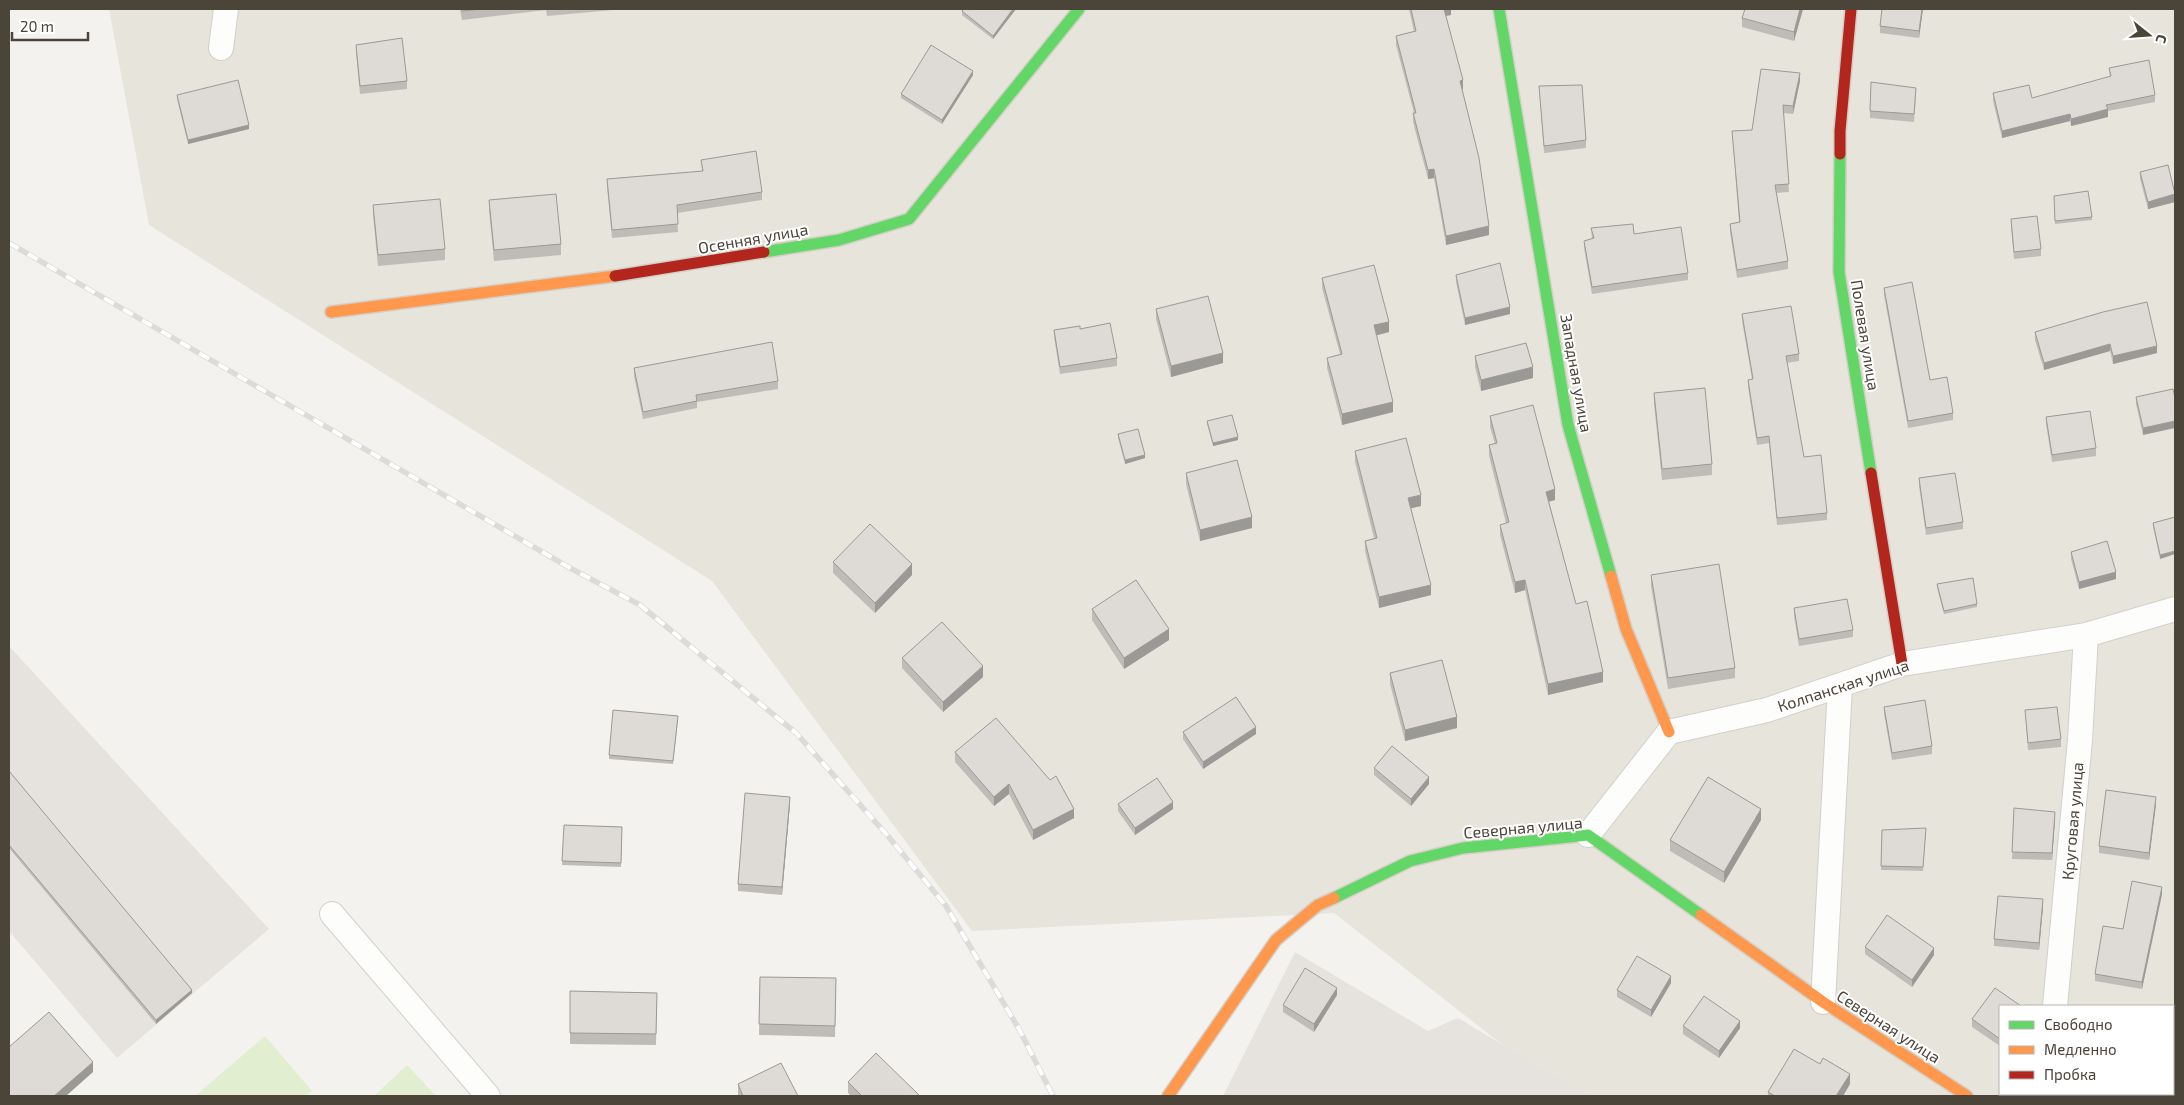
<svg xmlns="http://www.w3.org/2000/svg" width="2184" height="1105" viewBox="0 0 2184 1105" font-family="'Exo 2',sans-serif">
<rect width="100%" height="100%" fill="#f4f2ee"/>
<path fill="#e7e4dc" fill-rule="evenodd" d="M109,9h2066v1087h-607l-234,-183 -362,18 -260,-350 -563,-356zM2000,1006h173v88h-173z"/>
<path fill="#e6e2de" d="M9,646l260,283 -152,129 -108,-127z
M1295,952l133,79 30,-13 130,78h-365z"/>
<path fill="#e1eecf" d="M265,1036l47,55 -7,5h-110z
M407,1065l29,31h-62z"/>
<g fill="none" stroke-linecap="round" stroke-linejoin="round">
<defs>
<path id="street" d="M221,48l5,-39
M1588,835l81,-103 98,-22 135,-46 184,-29 89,-26
M332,914l156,182
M1823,1002l17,-316
M2055,1006l25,-266 6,-105
M2046,1096l1,-2"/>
<path id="fast" d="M1499,9l69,416 43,151
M1840,154l-1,118 32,201
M764,252l75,-12 70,-21 170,-210
M1334,898l76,-37 53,-13 125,-13 113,80"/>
<path id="slow" d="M331,312l284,-36
M1611,576l15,53 43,103
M1701,915l122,87 144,94
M1168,1096l108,-156 42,-35 16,-7"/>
<path id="jam" d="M1840,154v-23l11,-122
M615,276l149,-24
M1871,473l31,191"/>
</defs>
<use href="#street" stroke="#d2d0cb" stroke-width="26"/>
<use href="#fast" stroke="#d3cfc5" stroke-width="14"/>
<use href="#slow" stroke="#d3cfc5" stroke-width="14"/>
<use href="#jam" stroke="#d3cfc5" stroke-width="14"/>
<use href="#street" stroke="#fdfdfc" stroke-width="24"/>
<use href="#fast" stroke="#63d668" stroke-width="11"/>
<use href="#slow" stroke="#ff974d" stroke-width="11"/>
<use href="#jam" stroke="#b3261e" stroke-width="11"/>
<defs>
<path id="rail" d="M9,243l561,325 70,37 156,128 91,102 59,71 73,123 34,67"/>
</defs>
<use href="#rail" stroke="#dbdbda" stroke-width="5.5"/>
<use href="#rail" stroke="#fff" stroke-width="4" stroke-dasharray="11" stroke-linecap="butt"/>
</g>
<path fill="#bfbcb8" d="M460,9h153v1l-66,6 -1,-6 -84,10z
M1016,9l-23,30 -31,-24v-4z
M1409,9h42v6l-5,1 17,73h-1l27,146 -43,10 -12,-67 -6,1 -15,-57v-9h1l-18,-68v-9l18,-4z
M1803,9l-9,32 -52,-14v-9z
M1882,9h41l-4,29 -39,-5v-7z
M356,45l51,36v8l-47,5 -4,-41z
M2109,68l46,27v7l-47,9v6l-37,9 -1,-5 -68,17 -9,-37v-8l39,5 78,-21z
M973,75l-31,49 -41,-26v-4z
M1800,81l-7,33 -10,-1 6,79 -13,1 12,68v8l-51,9 -7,-46v-8l9,-2 -7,-91 20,-1z
M1539,86l47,54v8l-42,5z
M177,95l72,34 -61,15 -11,-45z
M1916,95l-2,27 -44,-4v-7z
M701,160l61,32v8l-85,13 1,19 -66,6 -5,-51v-8l95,-8z
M2140,172l35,21v9l-27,7 -8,-30z
M2054,196l38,21v3l-37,4z
M489,200l72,44v11l-67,6 -5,-51z
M373,205l72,44v11l-67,6 -5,-51z
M2011,219l30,30v7l-27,3 -3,-32z
M1591,228l43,6 54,39v7l-96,14 -8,-46v-7l8,-2z
M1456,275l54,39 -45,11 -9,-43z
M1322,278l67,54 -13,3 17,77 -51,13 -15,-57v-10l13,-4 -18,-66z
M1884,288l46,92 23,33v7l-45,8 -24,-133z
M1156,309l67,54 -52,14 -15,-58z
M1742,314l57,40v7l-12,2 17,94 23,56v7l-50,5 -8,-82 -12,2 -9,-58v-7l4,-1 -10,-58z
M1080,329l37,29v8l-57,8 -6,-37v-7z
M2035,332l122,21 -44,11 -3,-13 -66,19 -9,-30z
M1475,356l58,22 -52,13 -6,-24z
M634,368l144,13v8l-81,13v6l-54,11 -9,-43z
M1654,393l58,71v11l-50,5 -8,-76z
M2136,397l39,1 -32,37 -7,-31z
M1490,416l65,84 -6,2 27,102 27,78 -55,13 -23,-105 -10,3 -15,-58v-10l6,-2 -17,-67v-11l6,-1 -5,-17z
M2046,417l50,31v8l-44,6 -6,-38z
M1207,421l31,19 -25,6 -6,-22z
M1118,434l27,24 -20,6 -7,-26z
M1355,451l66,55 -10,2 20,87 -52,13 -14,-57v-10l9,-3 -19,-76z
M1186,473l66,55 -52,13 -14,-57z
M1919,478l44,44v7l-37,6 -7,-49z
M2175,517l-15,42 -7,-32v-4z
M2071,552l45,27 -37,10 -8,-30z
M833,562l79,13 -37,38 -42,-40z
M1651,575l84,93v10l-67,11 -17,-103z
M1937,584l40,20v3l-33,7 -7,-26z
M1794,608l59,22v7l-54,9 -5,-30z
M1092,609l77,31 -45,29 -32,-49z
M902,658l81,19 -40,35 -41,-44z
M1390,673l67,55 -52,13 -15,-57z
M1884,707l48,39v8l-40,6 -8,-46z
M2025,710l36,29v8l-33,3z
M678,720l-5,44 -64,-5v-4z
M1183,732l73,2 -53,35 -20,-30z
M955,752l119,66 -41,22 -24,-46 -15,12 -39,-44z
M1374,768l55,16 -18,22 -37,-31z
M9,771l183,222 -36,31 -147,-176z
M790,804l-8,91 -44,-4v-7z
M1118,804l55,5 -38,26 -17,-24z
M2156,804l-7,56 -50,-7v-7z
M2014,808l41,11 -3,41 -40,-1z
M1761,820l-37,63 -54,-32v-11z
M564,825l58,2 -1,40 -59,-2z
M1926,828l-3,43 -42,-1 1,-40z
M2162,894l-20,95 -47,-8v-7z
M2043,907l-4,43 -45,-4v-7z
M1865,947l69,8 -22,32 -47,-33z
M760,977l76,1 -1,59 -76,-2z
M1671,983l-20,34 -34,-20v-7z
M570,991l87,2 -1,52 -86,-1z
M1337,995l-23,37 -31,-20v-7z
M2000,1006v40l-28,-19v-8z
M1683,1026l57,2 -21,30 -36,-24z
M1820,1064l30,20 -7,12h-75v-4z
M848,1082l72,14h-69l-3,-3z
M738,1084l60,12h-60z"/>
<path fill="#9b9996" d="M1013,9h3l-23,30v-3z
M1444,9h7v6l-7,1z
M1800,9h3l-9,32v-9z
M1922,9h1l-4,29v-7z
M973,71v4l-31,49v-4z
M1800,73v8l-7,33v-8z
M1463,80v9l-3,1v-9z
M2108,109v8l-37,9v-7z
M2070,114v7l-68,17v-7z
M249,125v4l-61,15v-4z
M1434,169v9l-6,1v-9z
M2175,194v8l-27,7v-7z
M1489,226v9l-43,10v-9z
M1510,307v7l-45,11v-7z
M1389,322v10l-15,4v-11z
M2110,344v7l-66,19v-7z
M2157,346v7l-44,11v-8z
M1223,353v10l-52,14v-11z
M1533,367v11l-52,13v-11z
M1393,402v10l-51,13v-11z
M2175,421v7l-32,7v-7z
M1238,437v3l-25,6v-3z
M1145,455v3l-20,6v-4z
M1555,489v11l-9,2v-10z
M1421,495v11l-13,3v-11z
M1252,517v11l-52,13v-11z
M2175,551v3l-15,5v-4z
M912,564v11l-37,38v-10z
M2116,572v7l-37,10v-7z
M1525,580v10l-10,3v-11z
M1431,585v10l-52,13v-11z
M1169,629v11l-45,29v-11z
M983,666v11l-40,35v-10z
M1603,672v10l-55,13v-11z
M1457,717v11l-52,13v-11z
M1256,727v7l-53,35v-7z
M1429,777v7l-18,22v-7z
M1009,784v10l-15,12v-9z
M790,797v7l-8,91v-8z
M2156,797v7l-7,56v-7z
M1173,802v7l-38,26v-7z
M1074,809v9l-41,22v-10z
M1761,809v11l-37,63v-11z
M2055,812v7l-3,41v-7z
M2162,887v7l-20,95v-7z
M2043,899v8l-4,43v-7z
M1934,948v7l-22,32v-7z
M1671,976v7l-20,34v-7z
M1337,988v7l-23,37v-8z
M192,990v3l-36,31v-4z
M1740,1021v7l-21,30v-7z
M93,1062v10l-27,24h-12z
M1850,1074v10l-7,12h-7z"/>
<path fill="#dedbd6" stroke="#9b9996" d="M461,9h20l-19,2z
M964,9h49l-20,27 -31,-25z
M1411,9h33l19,71 -3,1 19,77 10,68 -43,10 -12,-67 -6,1 -15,-57h3l-20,-77 20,-5z
M1745,9h55l-6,23 -52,-14z
M1882,9h40l-3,22 -39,-5z
M402,38l5,43 -47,5 -4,-41z
M931,45l42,26 -31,49 -41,-26z
M2149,60l6,35 -49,10 2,4 -37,10 -1,-5 -68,17 -9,-38 36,-8 3,13 79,-22 -2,-8z
M1761,69l39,4 -7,33 -10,-1 6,79 -14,1 13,76 -51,9 -7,-46 10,-2 -8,-91 20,-1z
M238,80l11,45 -61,15 -11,-45z
M1871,82l45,6 -2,26 -44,-3z
M1582,85l4,55 -42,6 -5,-60z
M756,151l6,41 -85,13 1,19 -66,6 -5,-51 96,-8 -2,-11z
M2168,165l7,29 -27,8 -8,-30z
M2088,191l4,26 -37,4 -1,-25z
M556,194l5,50 -67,6 -5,-50z
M440,199l5,50 -67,6 -5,-50z
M2037,216l4,33 -27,3 -3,-33z
M1633,224l1,10 47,-7 7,46 -96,14 -8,-46 10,-3 -3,-10z
M1500,263l10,44 -45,11 -9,-43z
M1374,265l15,57 -15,3 19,77 -51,12 -15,-56 15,-4 -20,-76z
M1912,282l18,98 17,-3 6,36 -45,8 -24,-133z
M1208,296l15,57 -52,13 -15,-57z
M2147,302l10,44 -44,10 -3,-12 -66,19 -9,-31 68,-20z
M1791,306l8,48 -13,2 18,101 17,-2 6,58 -50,5 -8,-82 -12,2 -9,-58 5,-1 -11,-65z
M1110,323l7,35 -57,9 -6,-37 26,-4v3z
M772,342l6,39 -82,14 1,6 -54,11 -9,-44z
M1526,343l7,24 -52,13 -6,-24z
M1705,388l7,76 -50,5 -8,-76z
M2173,389l2,9v23l-32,7 -7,-31z
M1533,405l22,84 -9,3 30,112 11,-3 16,71 -55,12 -23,-104 -10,2 -15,-57 9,-3 -20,-77 8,-2 -7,-27z
M2090,411l6,37 -44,7 -6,-38z
M1232,415l6,22 -25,6 -6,-22z
M1138,429l7,26 -20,5 -7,-26z
M1406,438l15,57 -13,3 23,87 -52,12 -14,-56 12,-3 -22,-87z
M1237,460l15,57 -52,13 -14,-57z
M1955,473l8,49 -37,6 -7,-50z
M2175,517v34l-15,4 -7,-32z
M870,524l42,40 -37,39 -42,-41z
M2107,541l9,31 -37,10 -8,-30z
M1719,564l16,104 -67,10 -17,-103z
M1973,578l4,26 -33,7 -7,-27z
M1136,580l33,49 -45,29 -32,-49z
M1847,599l6,31 -54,9 -5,-31z
M942,622l41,44 -40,36 -41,-44z
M1442,660l15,57 -52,13 -15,-57z
M1236,697l20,30 -53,35 -20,-30z
M1925,700l7,46 -40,7 -8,-46z
M2057,707l4,32 -33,4 -3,-33z
M613,710l65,6 -5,45 -64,-6z
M996,718l54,62 6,-4 18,33 -41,21 -24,-46 -15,13 -39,-45z
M1392,746l37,31 -18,22 -37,-31z
M9,771l183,219 -36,30 -147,-175z
M1708,777l53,32 -37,63 -54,-32z
M1157,778l16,24 -38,26 -17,-24z
M2106,790l50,7 -7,56 -50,-7z
M745,793l45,4 -8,90 -44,-3z
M2014,808l41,4 -3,41 -40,-1z
M564,825l58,2 -1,36 -59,-2z
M1926,828l-3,39 -42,-1 1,-36z
M2132,881l30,6 -20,95 -47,-8 8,-48 20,3z
M1998,896l45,3 -4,44 -45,-4z
M1887,915l47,33 -22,32 -47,-33z
M1637,956l34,20 -20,34 -34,-20z
M1305,968l32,20 -23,36 -31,-19z
M760,977l76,1 -1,48 -76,-2z
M1995,988l26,18h-21v33l-28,-20z
M570,991l87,2 -1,41 -86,-1z
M1704,996l36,25 -21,30 -36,-25z
M49,1012l44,50 -39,34h-45v-49z
M2173,1016l2,1v76l-1,3h-55l1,-2h53z
M1794,1049l26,15 3,-6 27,16 -14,22h-61l-7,-4z
M876,1053l44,43h-58l-14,-14z
M781,1063l17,33h-55l-5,-12z"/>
<g text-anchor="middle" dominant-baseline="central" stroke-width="4" stroke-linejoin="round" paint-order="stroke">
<g font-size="16" fill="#4b4439" stroke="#fff">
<text transform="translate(753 238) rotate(-10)">Осенняя улица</text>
<text transform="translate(1866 335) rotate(81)">Полевая улица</text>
<text transform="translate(1577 373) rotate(80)">Западная улица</text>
<text transform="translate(1843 685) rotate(-18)">Колпанская улица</text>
<text transform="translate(2072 821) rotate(-85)">Круговая улица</text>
<text transform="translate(1523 827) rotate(-5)">Северная улица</text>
<text transform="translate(1889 1026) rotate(33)">Северная улица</text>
</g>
</g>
<rect width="2184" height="1105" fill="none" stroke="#4b4439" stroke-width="20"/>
<rect x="1999" y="1005" width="175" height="90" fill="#ffffff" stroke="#b7b4b0"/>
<rect x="2009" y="1021" width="25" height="8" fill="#63d668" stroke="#b7b4b0"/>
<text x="2044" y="1030" font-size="15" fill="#4b4439">Свободно</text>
<rect x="2009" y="1046" width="25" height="8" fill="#ff974d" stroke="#b7b4b0"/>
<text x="2044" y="1055" font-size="15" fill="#4b4439">Медленно</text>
<rect x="2009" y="1071" width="25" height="8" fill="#b3261e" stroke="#b7b4b0"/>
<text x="2044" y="1080" font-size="15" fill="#4b4439">Пробка</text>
<g transform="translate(2149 35) rotate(107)" stroke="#ffffff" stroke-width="4" paint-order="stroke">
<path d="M0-4L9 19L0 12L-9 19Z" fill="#4b4439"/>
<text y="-8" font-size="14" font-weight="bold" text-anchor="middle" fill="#4b4439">С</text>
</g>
<path d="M12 32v8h76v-8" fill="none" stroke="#4b4439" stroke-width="2.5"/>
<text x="20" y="32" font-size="15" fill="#4b4439" stroke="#ffffff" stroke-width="4" paint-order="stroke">20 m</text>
</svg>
